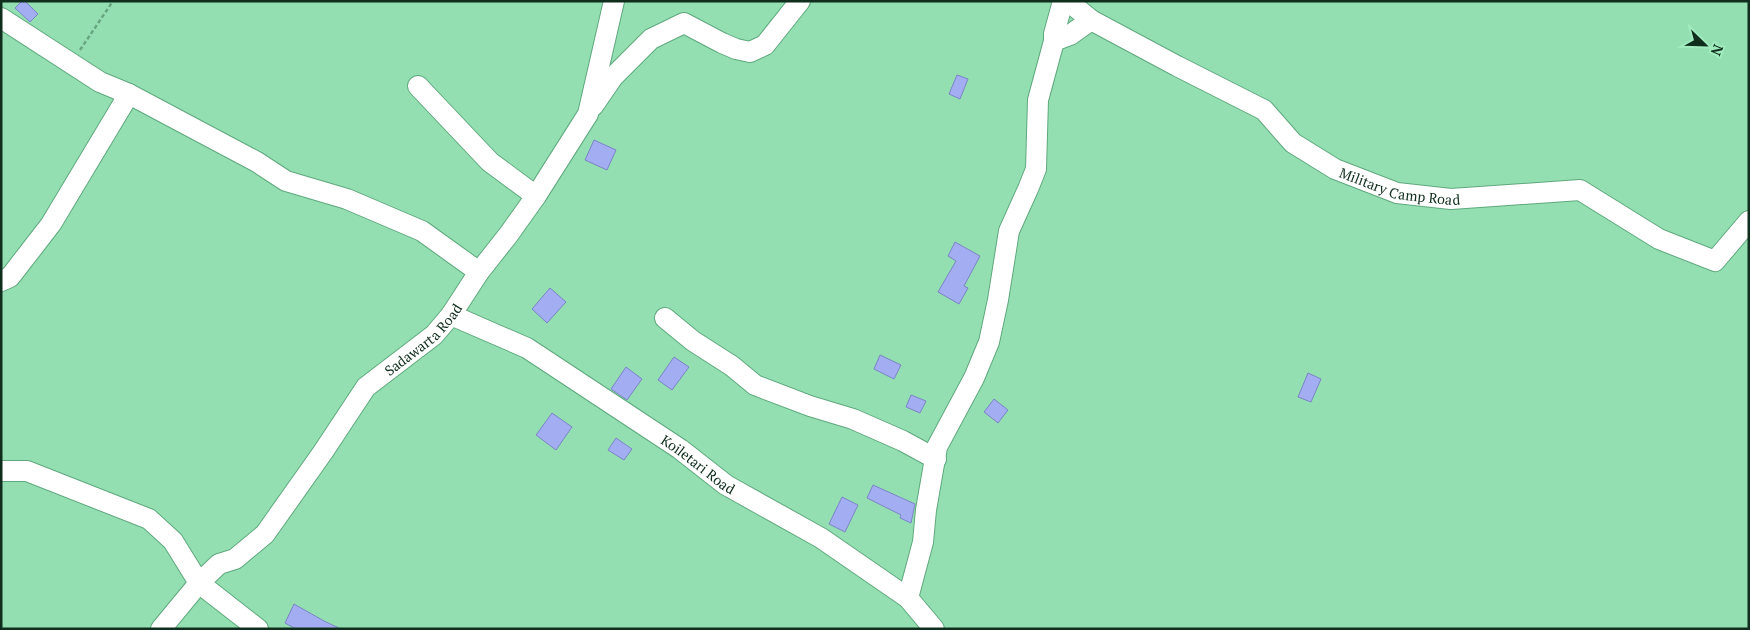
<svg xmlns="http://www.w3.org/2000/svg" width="1750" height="630" viewBox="0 0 1750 630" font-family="'PT Serif',serif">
<rect width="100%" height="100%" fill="#94dfb2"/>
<path fill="#a3adf1" stroke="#7b85c5" d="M22,1h3l13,13 -8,8 -15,-14z
M957,75l11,4 -8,20 -11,-5z
M594,140l22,10 -9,20 -22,-10z
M955,242l25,14 -16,30 4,2 -9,16 -21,-12 18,-31 -8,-5z
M550,288l16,14 -19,21 -15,-14z
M880,355l21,10 -7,14 -20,-10z
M674,357l15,10 -17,23 -14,-10z
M626,367l16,12 -15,21 -16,-11z
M1308,373l13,6 -10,23 -13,-5z
M911,395l15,6 -6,12 -14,-6z
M994,399l14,11 -10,13 -14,-11z
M552,413l20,14 -16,23 -20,-15z
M616,438l16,11 -8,11 -16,-10z
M873,485l42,19 -4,19 -11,-5 1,-3 -34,-17z
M842,497l16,8 -13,27 -16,-8z
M294,604l30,17 17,8h-45l-11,-6z"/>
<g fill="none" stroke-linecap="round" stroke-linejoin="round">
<defs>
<g id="minor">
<path id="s1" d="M1068,1l23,19 86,46 87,44 29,33 42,26 62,24 54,6 129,-9 79,49 56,22 34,-40"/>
<path d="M1,18l99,64 29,12 128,68 29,19 61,18 75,32 57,41"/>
<path d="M1054,41v-7l9,-33"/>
<path d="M418,86l72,76 46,34"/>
<path d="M593,106l20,-29 38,-38 33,-16 38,20 14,6 14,3 15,-7 35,-44"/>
<path d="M1,281l9,-4 41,-53 78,-130"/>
<path id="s2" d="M451,315l76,33 153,101 46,36 95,53 87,60 26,31"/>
<path d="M665,318l28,23 39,25 23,19 55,21 43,13 50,22 33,18"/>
<path d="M1,471h26l122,48 24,22 26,42 59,46"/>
<path d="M908,598l15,-56 3,-32 11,-63 37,-69 15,-36 9,-42 11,-69 19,-42 8,-20 2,-69 16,-59 16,-6 21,-15"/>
<path id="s3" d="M161,629l38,-46 20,-19 16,-5 30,-25 58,-82 43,-65 68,-52 17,-20 28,-43 30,-38 27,-38 52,-82 26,-113"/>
</g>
</defs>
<use href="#minor" stroke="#5fa87e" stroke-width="22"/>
<path stroke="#68a581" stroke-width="2.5" stroke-dasharray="4 2.5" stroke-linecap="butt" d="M80,50l33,-49"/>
<use href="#minor" stroke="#fff" stroke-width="20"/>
</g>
<g text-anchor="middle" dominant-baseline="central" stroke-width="4" stroke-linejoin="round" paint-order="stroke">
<g font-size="14" fill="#0f2e1d" stroke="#a1ecbf">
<text stroke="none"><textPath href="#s1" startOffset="386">Military Camp Road</textPath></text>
<text stroke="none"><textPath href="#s3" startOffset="396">Sadawarta Road</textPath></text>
<text stroke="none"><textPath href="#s2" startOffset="290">Koiletari Road</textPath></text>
</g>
</g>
<rect width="1750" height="630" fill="none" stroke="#0f2e1d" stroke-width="5"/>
<g transform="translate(1705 45) rotate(113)" stroke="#a1ecbf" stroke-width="4" paint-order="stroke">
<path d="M0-4L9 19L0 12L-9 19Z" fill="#0f2e1d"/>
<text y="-8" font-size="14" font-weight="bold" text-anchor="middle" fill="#0f2e1d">N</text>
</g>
</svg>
